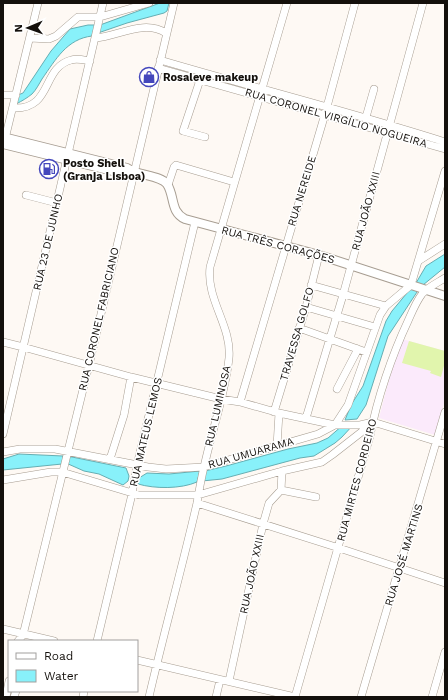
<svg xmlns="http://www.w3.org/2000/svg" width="448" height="700" viewBox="0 0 448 700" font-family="'Work Sans',sans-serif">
<rect width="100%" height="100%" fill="#fef9f4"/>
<path fill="#fbeafb" d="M402,339l43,12v49l-10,35 -56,-17 9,-35z"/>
<path fill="#e1f5ad" d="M409,341l36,10v11l-4,15 -11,-4 1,-2 -29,-8z"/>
<path fill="#88f1fa" stroke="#65aeb3" d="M160,3h9l-2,8 -3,2 -37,10 -29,10 2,-8z
M88,25h7l-3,11c-25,3 -36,23 -50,43 -3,5 -6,11 -10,15 -5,4 -10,7 -16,10l2,-9 5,-2 28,-42 19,-22z
M445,254v13l-22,18 -7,-2 10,-17z
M412,287l7,2 -25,38 -6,9 -22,69 -9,14 -12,1 6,-15 12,-19 23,-65 6,-10z
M354,424l-12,13 -7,6 -21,13 -14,2 -78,21 -20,2 3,-10 21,-5 62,-17 29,-6 11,-5 15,-13z
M19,454l44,2 -1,8 -59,6v-11z
M67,456l59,12 3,8 -1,5 -5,4 -24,-11 -15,-3 -18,-8z
M200,471l-3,11c-16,7 -42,7 -59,2l1,-6 8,-5 22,1z"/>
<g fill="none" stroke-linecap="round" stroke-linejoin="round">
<defs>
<path id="minor" d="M30,38l19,1 7,-3 22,-19h22l49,-14
M95,38c24,-2 49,-19 71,-5
M160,60c95,28 191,52 285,82
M158,68l287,81
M200,80l-17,51 22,6
M3,95h13
M13,108c40,2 28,-40 58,-48 6,-2 13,0 19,1
M366,117l8,-28
M4,143l34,-140
M168,185l6,-18 2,-2 58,17
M26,195l31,8
M420,260l25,-16
M311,285l75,21
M306,307l69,20
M299,328l67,24
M3,342l20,5 108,30 90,22 19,3 39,11 56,12h25l13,-3 72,22
M337,389l21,-40
M240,402l85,-288 30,-111
M274,412l32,-105 13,-52
M306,418l37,-123 80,-292
M3,434l100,-431
M277,446l2,-33
M3,452l17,-3h35l93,18 18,2 38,-2 114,-33 17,-9 13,-20 32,-90 6,-9 25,-21 34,-114
M110,459l14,-44 7,-38
M3,480l48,-8h11l77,23h59l84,-24 40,-9 10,-7 41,-32
M281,490l35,7
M197,503l142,45 106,35
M3,629l51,12
M18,641l5,-6 66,-270 85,-362
M97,641l35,-147 5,-29 58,-243
M137,660l158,37 75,-261c7,-37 22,-81 38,-115 4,-9 8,-19 14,-27 6,-7 15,-11 23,-16
M229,681l34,-157 6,-21 12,-13 1,-19
M6,697l3,-16
M14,697l2,-6
M83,697l1,-6
M149,697c15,-65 33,-129 48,-194 2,-12 4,-24 7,-36 8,-37 21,-72 25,-109 3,-32 -23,-58 -19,-91l77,-264
M216,697l4,-17
M361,697l84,-285
M432,697l13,-45"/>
<path id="tertiary" d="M3,137l124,31c11,8 33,7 40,16 8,12 3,28 18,35l134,36 126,41
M3,144l122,30 8,-2"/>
</defs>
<use href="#minor" stroke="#a79d91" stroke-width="8"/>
<use href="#tertiary" stroke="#a79d91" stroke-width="10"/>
<use href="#minor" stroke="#fff" stroke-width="7"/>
<use href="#tertiary" stroke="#fff" stroke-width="8"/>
</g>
<defs>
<symbol id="shop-ring" viewBox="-11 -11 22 22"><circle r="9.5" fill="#fff" stroke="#4447bc" stroke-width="1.5"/><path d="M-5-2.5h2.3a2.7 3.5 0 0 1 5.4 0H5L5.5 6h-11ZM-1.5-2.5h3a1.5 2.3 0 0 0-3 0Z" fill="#4447bc"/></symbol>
<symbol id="fuel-ring" viewBox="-11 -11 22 22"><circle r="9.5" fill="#fff" stroke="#4447bc" stroke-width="1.5"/><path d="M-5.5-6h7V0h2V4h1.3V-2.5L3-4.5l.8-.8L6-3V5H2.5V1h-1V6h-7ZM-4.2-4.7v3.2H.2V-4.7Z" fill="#4447bc"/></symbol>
</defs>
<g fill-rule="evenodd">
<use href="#shop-ring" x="138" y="66" width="22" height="22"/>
<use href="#fuel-ring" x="38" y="158" width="22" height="22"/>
</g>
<g text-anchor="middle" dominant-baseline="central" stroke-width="3" stroke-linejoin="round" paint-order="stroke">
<g font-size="11" font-weight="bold" fill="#14100c" stroke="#fff" text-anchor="start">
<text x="163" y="77">Rosaleve makeup</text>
<text x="63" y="163">Posto Shell<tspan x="63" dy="13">(Granja Lisboa)</tspan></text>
</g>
<g font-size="11" fill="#14100c" stroke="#fff">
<text transform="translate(336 118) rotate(16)">RUA CORONEL VIRGÍLIO NOGUEIRA</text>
<text transform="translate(302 191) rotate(-73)">RUA NEREIDE</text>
<text transform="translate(366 211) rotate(-75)">RUA JOÃO XXIII</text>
<text transform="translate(48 242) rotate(-77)">RUA 23 DE JUNHO</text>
<text transform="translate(278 245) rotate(15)">RUA TRÊS CORAÇÕES</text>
<text transform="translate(99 319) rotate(-77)">RUA CORONEL FABRICIANO</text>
<text transform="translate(297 334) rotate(-74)">TRAVESSA GOLFO</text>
<text transform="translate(218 406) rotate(-77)">RUA LUMINOSA</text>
<text transform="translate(146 432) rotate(-77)">RUA MATEUS LEMOS</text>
<text transform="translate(251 453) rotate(-16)">RUA UMUARAMA</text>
<text transform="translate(357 480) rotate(-75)">RUA MIRTES CORDEIRO</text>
<text transform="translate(404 555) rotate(-73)">RUA JOSÉ MARTINS</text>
<text transform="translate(252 574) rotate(-78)">RUA JOÃO XXIII</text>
</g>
</g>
<rect width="448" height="700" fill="none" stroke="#14100c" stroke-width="8"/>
<rect x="8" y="640" width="130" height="52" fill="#ffffff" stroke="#a19f9e"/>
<rect x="16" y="653" width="20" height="6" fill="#ffffff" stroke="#a19f9e"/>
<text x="44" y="660" font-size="12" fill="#14100c">Road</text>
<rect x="16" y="670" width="20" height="12" fill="#88f1fa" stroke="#a19f9e"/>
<text x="44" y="680" font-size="12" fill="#14100c">Water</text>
<g transform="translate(28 28) rotate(268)" stroke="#ffffff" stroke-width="3" paint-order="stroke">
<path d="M0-3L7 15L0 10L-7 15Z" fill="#14100c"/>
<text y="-6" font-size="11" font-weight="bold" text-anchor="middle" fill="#14100c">N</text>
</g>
</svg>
